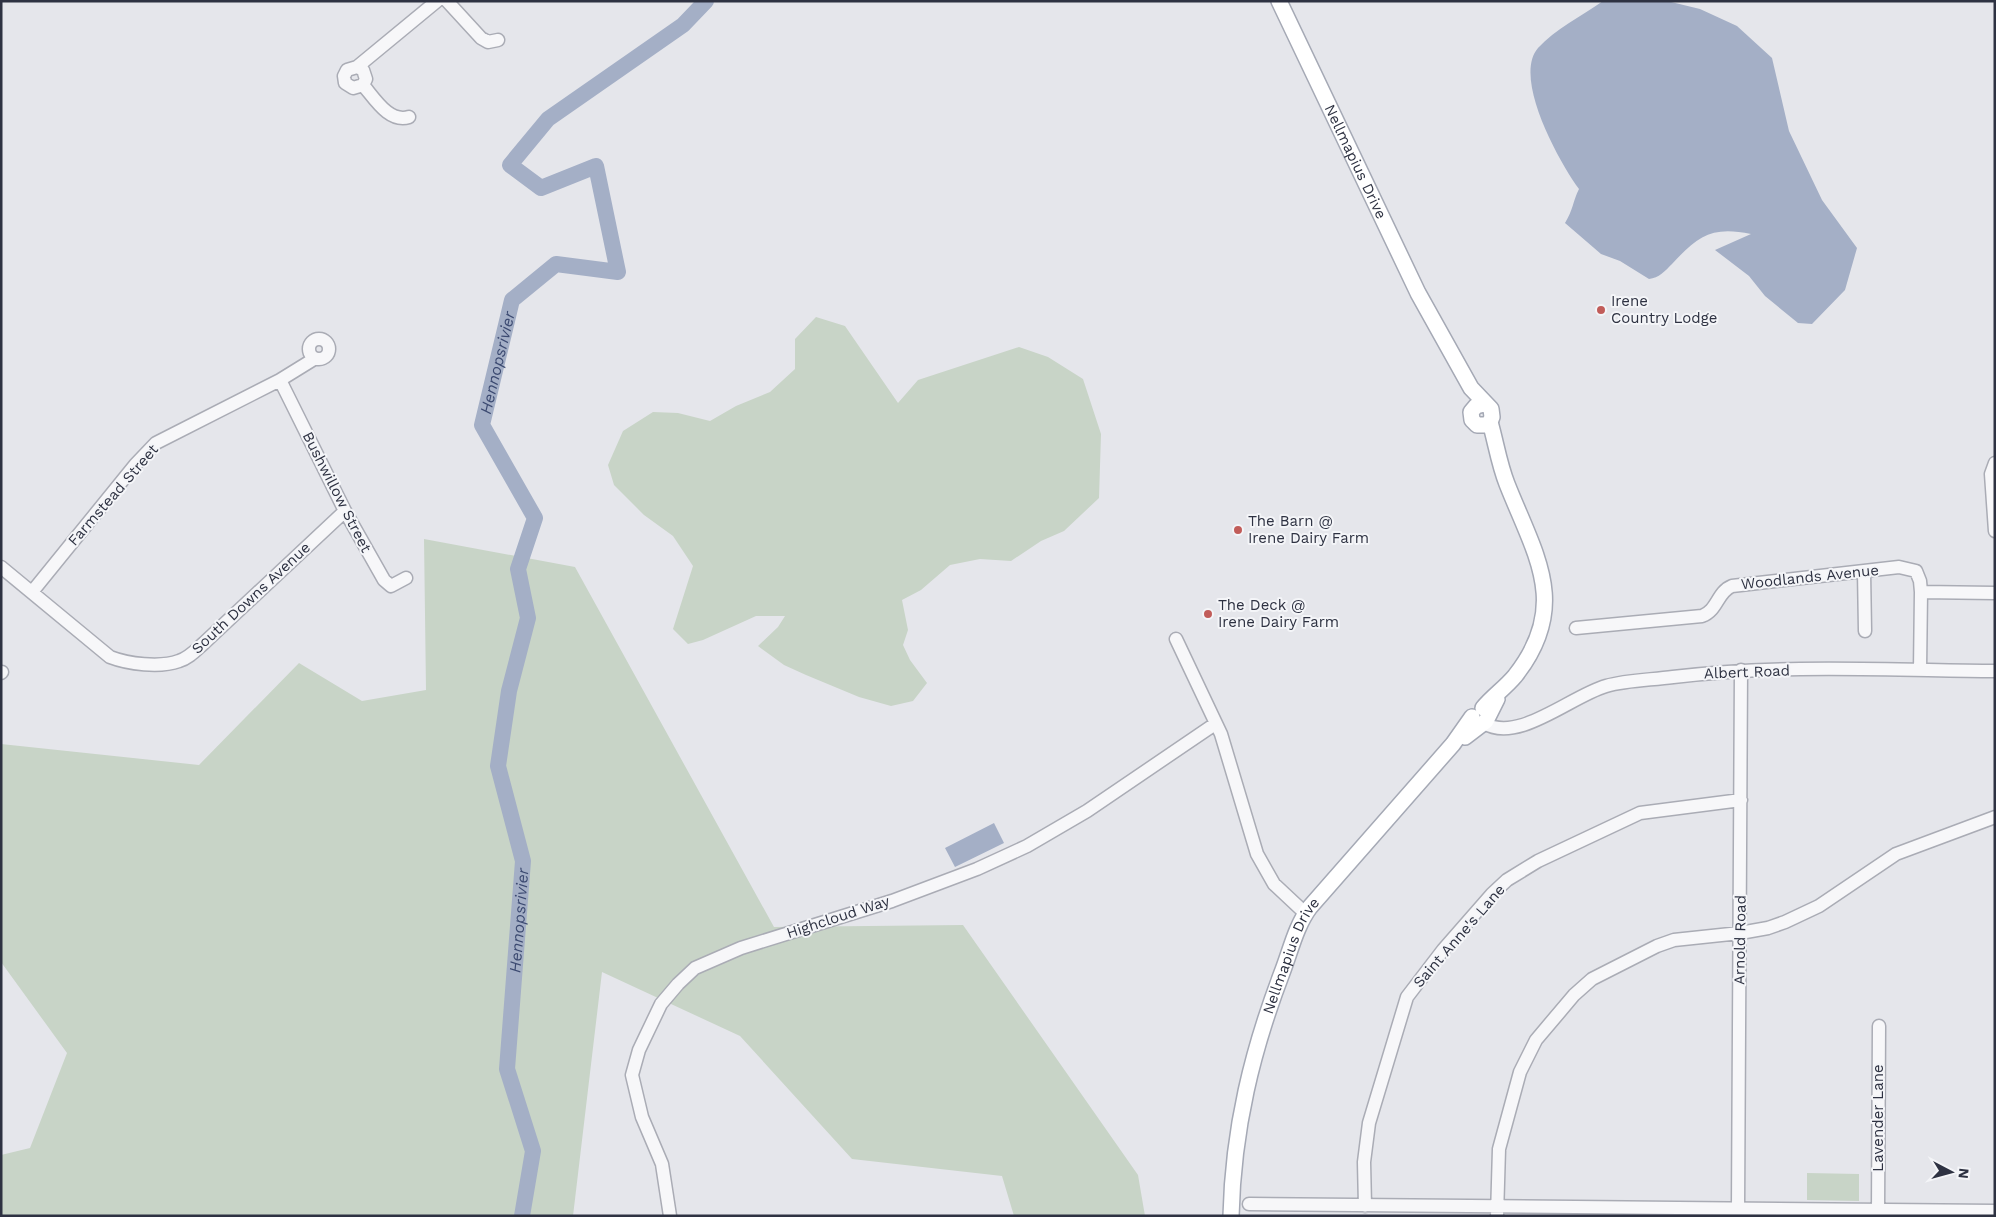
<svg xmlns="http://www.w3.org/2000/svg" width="1996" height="1217" viewBox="0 0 1996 1217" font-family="'Work Sans',sans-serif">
<rect width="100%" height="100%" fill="#e5e6eb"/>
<path fill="#c8d4c7" d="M816,317l29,9 53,77 20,-23 101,-33 29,10 35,22 18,55 -2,64 -35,33 -23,10 -30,20 -31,-2 -30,6 -29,25 -19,10 6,30 -5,15 7,15 17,23 -14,18 -22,5 -32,-9 -53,-22 -22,-10 -26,-19 20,-19 7,-11h-29l-53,24 -15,4 -15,-15 20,-63 -20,-30 -29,-21 -30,-30 -6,-20 15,-34 30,-19 25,1 32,8 26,-15 34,-14 25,-23v-30z
M424,539l151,28 199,360 189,-2 175,250 7,41h-131l-12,-40 -150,-17 -112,-123 -138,-64 -29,244h-572v-61l29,-7 37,-95 -66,-91v-218l198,21 100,-102 63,38 64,-11z
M1807,1173l52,1v27l-52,-1z"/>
<path fill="#a4afc6" d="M1603,1h64l33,8 37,17 35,32 17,73 33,69 35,48 -12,42 -33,34 -14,-1 -33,-27 -16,-20 -34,-26 36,-16c-40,-8 -53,2 -79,30 -7,7 -13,14 -23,15l-29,-18 -19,-7 -36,-31c8,-13 8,-22 14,-34 -19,-26 -67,-111 -41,-141 17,-19 44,-32 65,-47z
M994,823l10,20 -49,24 -10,-19z"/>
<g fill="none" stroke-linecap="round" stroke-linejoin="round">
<path stroke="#a4afc6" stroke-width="16" id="s1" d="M522,1216l11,-65 -26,-82 16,-208 -25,-95 11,-75 19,-73 -10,-49 17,-51 -53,-93 30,-125 44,-36 62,8 -22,-106 -55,22 -31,-23 38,-46 135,-94 23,-24"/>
<defs>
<path id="minor" d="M447,1l34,37 7,4 10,-2
M357,67l6,3 3,9 -3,6 -10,3 -8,-5 -1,-7 3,-6 10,-3 80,-66
M363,85c12,14 26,38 46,32
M309 349a10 10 0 1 1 20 0a10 10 0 1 1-20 0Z
M280,380l65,131 39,69 7,6 15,-8
M1995,463l-4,11 4,57
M1,567l109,90c18,7 50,11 69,4 10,-3 17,-11 25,-18l141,-132
M1864,571l1,60
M32,592l103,-127 21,-22 124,-63 34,-21
M1576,628l126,-12c16,-6 15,-24 30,-30l167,-19 17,4 4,10 1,11 74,1
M1176,639l45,95 36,120 17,30 31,29
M1920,670l1,-78
M1,673l1,-1
M1484,723c34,21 87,-27 122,-37 21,-6 45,-6 67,-9 106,-13 215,-7 322,-6
M1249,1204l746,7
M1365,1206l-1,-44 5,-39 38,-126 36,-47 49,-56 15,-14 31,-19 102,-48 101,-13
M1738,1209l3,-539
M1878,1211l1,-185
M670,1216l-8,-52 -20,-47 -10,-42 7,-25 22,-46 17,-20 17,-16 46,-20 151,-47 85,-32 50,-23 60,-35 128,-87
M1497,1216l2,-67 21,-77 16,-32 38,-45 18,-16 65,-33 17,-6 66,-7 28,-5 17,-6 34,-16 77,-52 99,-37"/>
<g id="major">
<path id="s2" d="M1279,1l139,292 53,95 20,21 1,8 -2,5 -4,3h-9l-5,-5 -1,-8 5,-6 8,-2"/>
<path d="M1483,708c10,-12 22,-20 32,-32 56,-71 20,-121 -8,-192 -8,-20 -11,-41 -17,-62"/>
<path d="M1465,737l21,-16 11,-22"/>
<path id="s3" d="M1231,1216c2,-87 21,-165 52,-246 8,-21 13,-44 27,-63l143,-163 19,-27"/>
</g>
</defs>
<use href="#minor" stroke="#aaacb5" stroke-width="15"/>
<use href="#major" stroke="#a5a9b5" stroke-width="18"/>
<use href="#minor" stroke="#f7f7f9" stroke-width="12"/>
<use href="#major" stroke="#fff" stroke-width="15"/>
</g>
<g fill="#c15c59" stroke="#f4f5f8" stroke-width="2">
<circle cx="1601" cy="310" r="5"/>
<circle cx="1238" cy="530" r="5"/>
<circle cx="1208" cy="614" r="5"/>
</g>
<g text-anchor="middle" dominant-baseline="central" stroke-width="4" stroke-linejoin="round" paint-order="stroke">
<g font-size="15" fill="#2e3242" stroke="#f4f5f8">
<text stroke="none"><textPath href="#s2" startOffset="178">Nellmapius Drive</textPath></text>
<text transform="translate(337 492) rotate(63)">Bushwillow Street</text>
<text transform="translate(113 495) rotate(-49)">Farmstead Street</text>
<text transform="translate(1810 577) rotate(-6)">Woodlands Avenue</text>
<text transform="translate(251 598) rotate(-43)">South Downs Avenue</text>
<text transform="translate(1747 672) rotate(-2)">Albert Road</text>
<text transform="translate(838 917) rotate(-18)">Highcloud Way</text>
<text transform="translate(1459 936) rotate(-49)">Saint Anne's Lane</text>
<text transform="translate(1740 940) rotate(-89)">Arnold Road</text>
<text stroke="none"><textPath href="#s3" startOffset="269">Nellmapius Drive</textPath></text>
<text transform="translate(1878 1118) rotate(-90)">Lavender Lane</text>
</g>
<g font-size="15" fill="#2e3242" stroke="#f4f5f8" text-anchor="start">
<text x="1611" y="301">Irene<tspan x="1611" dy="17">Country Lodge</tspan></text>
<text x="1248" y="521">The Barn @<tspan x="1248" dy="17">Irene Dairy Farm</tspan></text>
<text x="1218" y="605">The Deck @<tspan x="1218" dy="17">Irene Dairy Farm</tspan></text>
</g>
<g font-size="16" font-style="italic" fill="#3c4a71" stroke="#f4f5f8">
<text stroke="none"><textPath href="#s1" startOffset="885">Hennopsrivier</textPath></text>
<text stroke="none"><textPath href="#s1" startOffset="301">Hennopsrivier</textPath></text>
</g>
</g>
<rect width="1996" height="1217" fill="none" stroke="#2e3242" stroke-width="5"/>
<g transform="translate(1951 1172) rotate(96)" stroke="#f4f5f8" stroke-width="4" paint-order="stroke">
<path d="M0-4L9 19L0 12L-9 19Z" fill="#2e3242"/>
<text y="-8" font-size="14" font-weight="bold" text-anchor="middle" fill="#2e3242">N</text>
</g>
</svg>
